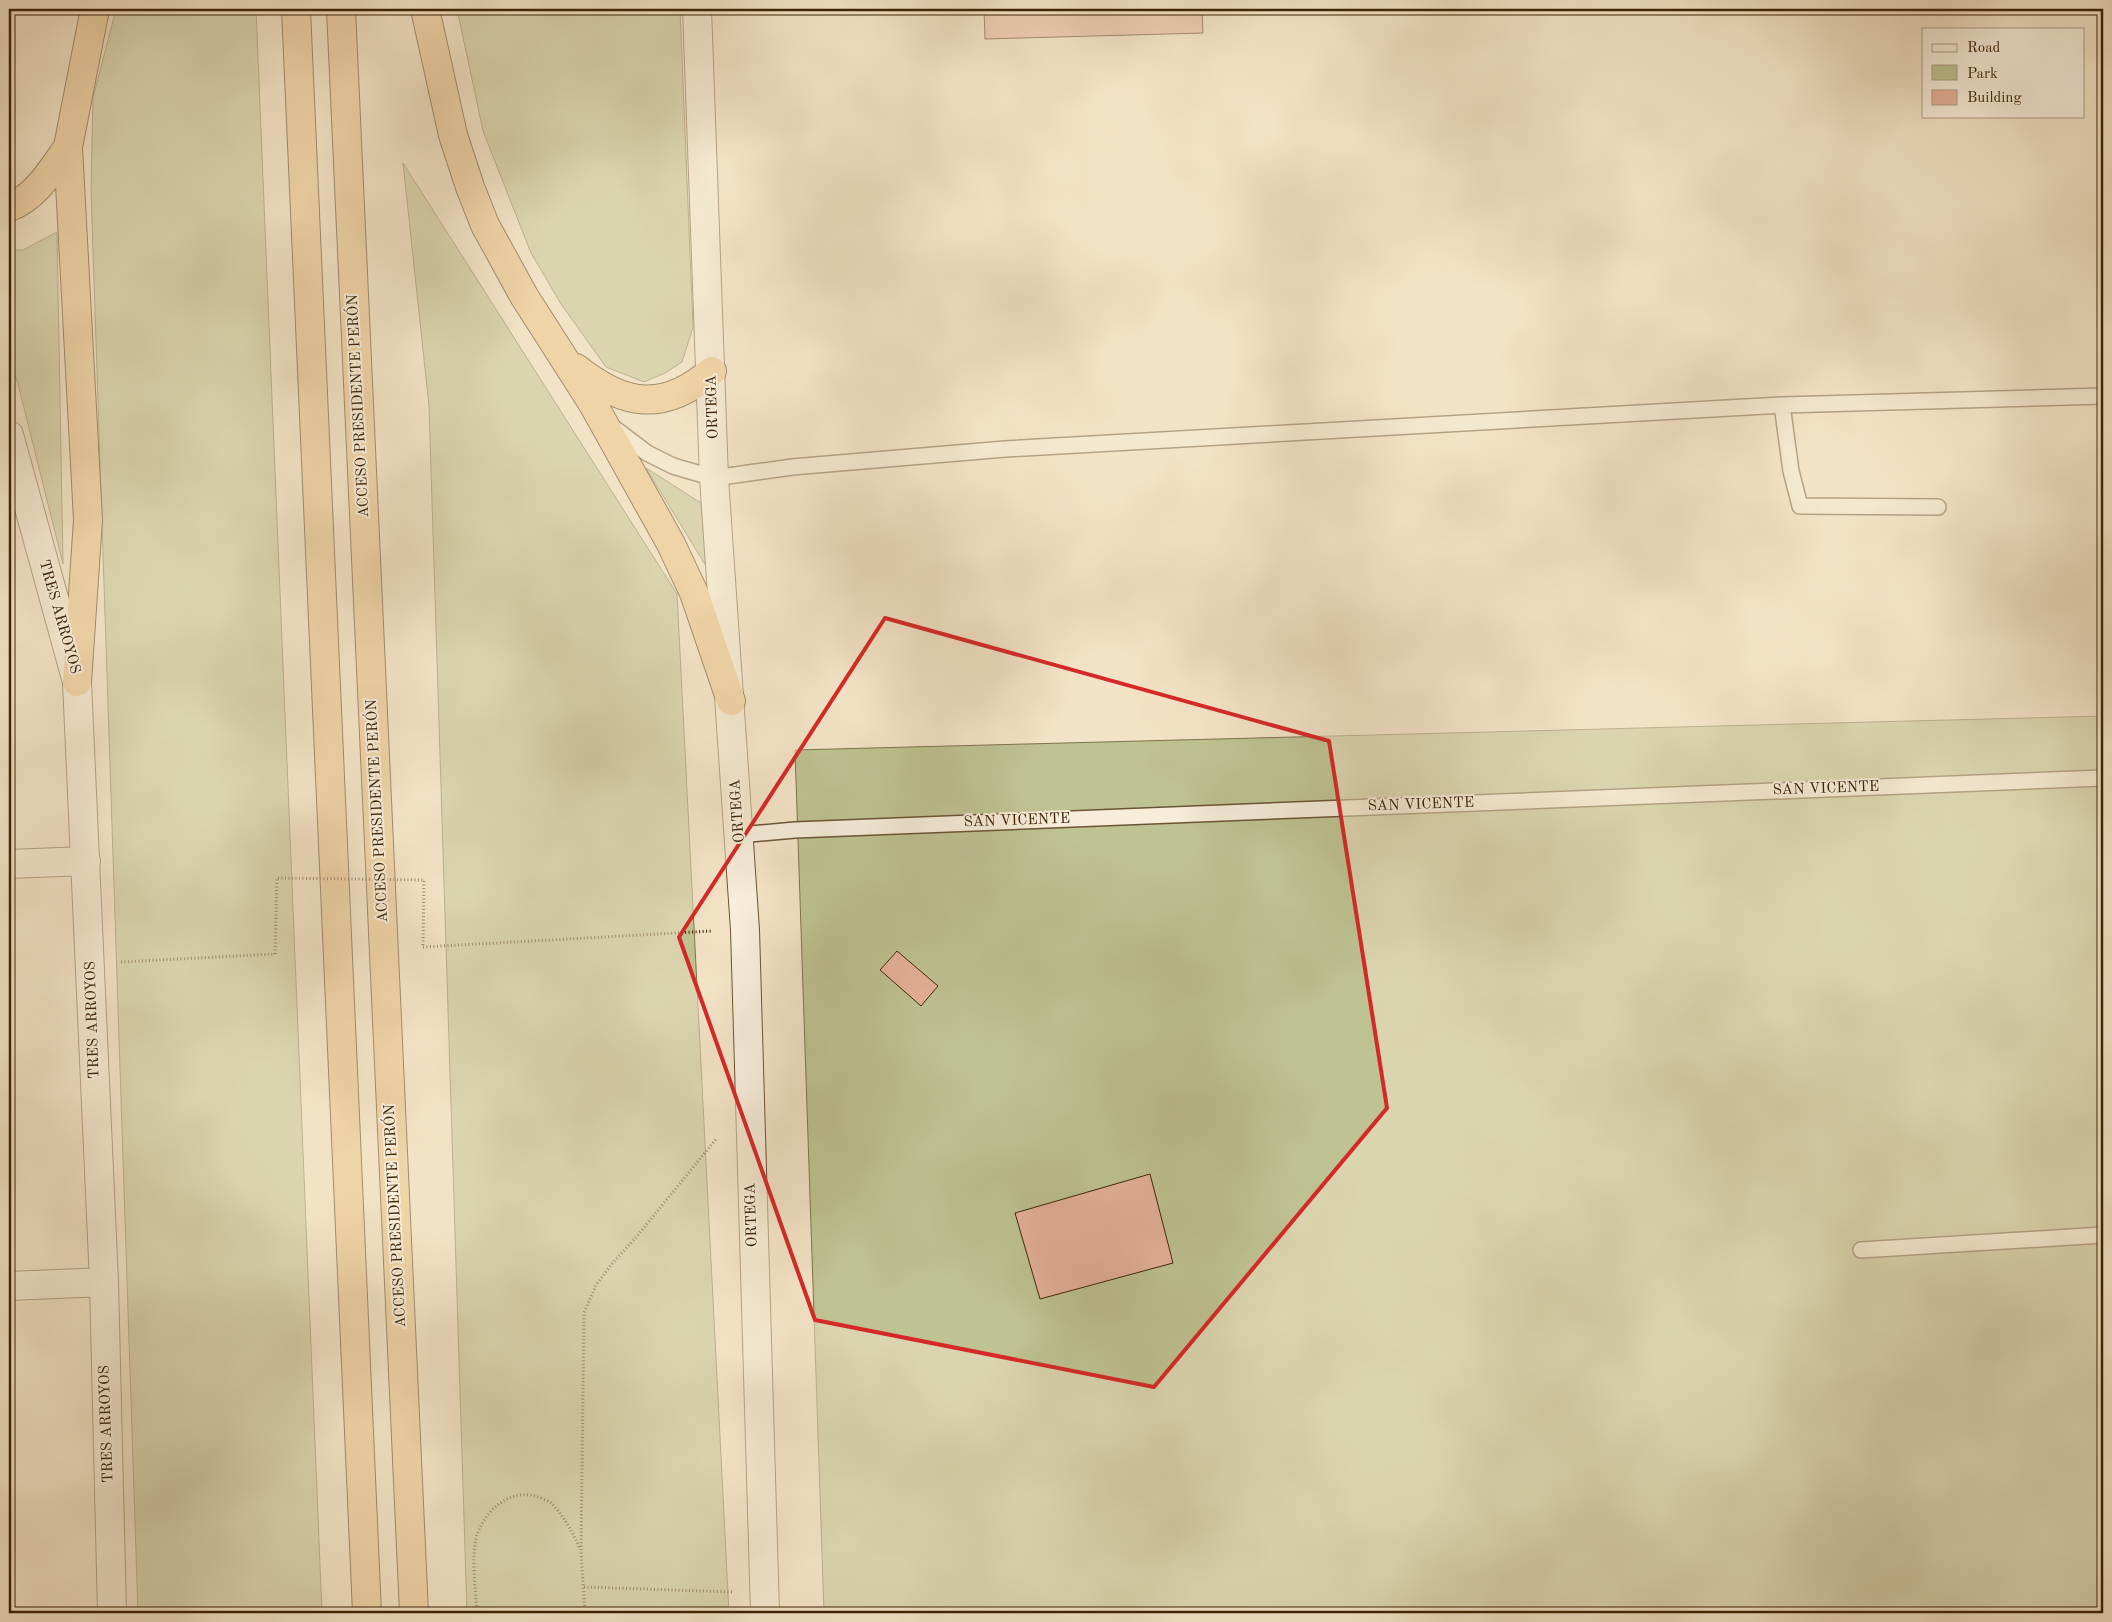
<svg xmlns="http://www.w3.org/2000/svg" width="2112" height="1622" viewBox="0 0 2112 1622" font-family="'Old Standard TT',serif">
<rect width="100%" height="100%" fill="#f3e3c6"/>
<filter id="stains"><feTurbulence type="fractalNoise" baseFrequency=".004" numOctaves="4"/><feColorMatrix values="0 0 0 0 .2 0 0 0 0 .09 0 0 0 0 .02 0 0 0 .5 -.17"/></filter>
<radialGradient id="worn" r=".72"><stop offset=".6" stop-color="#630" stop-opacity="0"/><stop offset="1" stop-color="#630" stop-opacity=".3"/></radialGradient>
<path fill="#bfc392" stroke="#7e744c" d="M116,9h140l66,1604h-184l-47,-1423 2,-92z
M457,9h223l13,318 -11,35 -17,11 -21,9 -38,-15 -45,-63 -30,-51 -48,-122z
M403,163l274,431 52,1019h-262l-38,-1207z
M57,232l6,332 -45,-180 -9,-27v-107h14z
M646,468l55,35 5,63z
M2103,716v897h-1279l-29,-863z"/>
<path fill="#e6b299" stroke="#3e2405" d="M984,9h218l1,24 -218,6z
M897,951l41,35 -17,20 -41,-36z
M1150,1174l23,89 -133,36 -25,-86z"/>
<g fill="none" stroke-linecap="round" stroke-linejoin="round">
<defs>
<path id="lane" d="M1782,405l9,66 9,35 138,1
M614,428l33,25 26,13 41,12 78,-11 213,-18 777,-44 321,-9
M739,835l56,-5 1308,-52
M1861,1250l242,-15"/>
<path id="street" d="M697,9l17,469 31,452 20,683
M9,435l68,247 27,600 8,331
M9,864l77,-3
M9,1286l95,-4"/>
<path id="highway" d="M296,9l71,1604
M341,9l73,1604
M425,9l28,126 17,52 15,38 39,71 69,108 78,140 23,49 37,108
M9,207c26,-8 44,-39 59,-60
M576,368c48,38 87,45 136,3
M77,682l11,-162 -20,-373 27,-138"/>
</defs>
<use href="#lane" stroke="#6b5435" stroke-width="18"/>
<use href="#street" stroke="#6b5435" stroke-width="30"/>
<use href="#highway" stroke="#3e2405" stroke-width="30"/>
<path stroke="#3e2405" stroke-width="3" stroke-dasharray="1 2.5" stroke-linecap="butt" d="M423,947l289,-16
M121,962l154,-8
M584,1587l149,5
M477,1613c-1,-22 -7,-60 1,-81 11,-26 35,-45 63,-34 4,2 8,3 10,5 13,13 22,30 29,46
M585,1613l-4,-61 3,-239 12,-28 15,-20 27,-30 79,-97"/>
<use href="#lane" stroke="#f7edda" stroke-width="15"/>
<use href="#street" stroke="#f7edda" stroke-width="28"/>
<use href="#highway" stroke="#eac283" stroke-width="28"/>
<path stroke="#3e2405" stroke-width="3" stroke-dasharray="1 2.5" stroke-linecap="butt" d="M275,954l2,-76 147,2 -1,67"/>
</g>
<path d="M0 0H2112V1622H0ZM885,618l444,123 58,367 -233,279 -339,-67 -136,-383z" fill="#f3e3c6" fill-opacity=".55" fill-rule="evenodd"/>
<path fill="none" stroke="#d62828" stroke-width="4" stroke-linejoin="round" d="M885,618l444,123 58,367 -233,279 -339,-67 -136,-383z"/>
<g text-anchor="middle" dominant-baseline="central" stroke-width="4" stroke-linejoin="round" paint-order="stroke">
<g font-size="15" fill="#3e2405" stroke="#f7edda">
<text transform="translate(359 406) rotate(-93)">ACCESO PRESIDENTE PERÓN</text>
<text transform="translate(713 407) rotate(-92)">ORTEGA</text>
<text transform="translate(59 617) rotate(74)">TRES ARROYOS</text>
<text transform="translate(1826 789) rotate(-2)">SAN VICENTE</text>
<text transform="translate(1421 805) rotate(-2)">SAN VICENTE</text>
<text transform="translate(378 811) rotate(-93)">ACCESO PRESIDENTE PERÓN</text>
<text transform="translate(738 811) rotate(-94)">ORTEGA</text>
<text transform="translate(1017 821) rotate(-2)">SAN VICENTE</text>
<text transform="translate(93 1020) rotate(-92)">TRES ARROYOS</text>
<text transform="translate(752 1215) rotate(-92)">ORTEGA</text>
<text transform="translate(396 1216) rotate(-93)">ACCESO PRESIDENTE PERÓN</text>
<text transform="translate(107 1424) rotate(-92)">TRES ARROYOS</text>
</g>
</g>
<rect width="2112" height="1622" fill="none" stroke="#f3e3c6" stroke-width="30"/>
<rect x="10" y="10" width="2092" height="1602" fill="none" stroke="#3e2405" stroke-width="2.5"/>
<rect x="15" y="15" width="2082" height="1592" fill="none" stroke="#3e2405"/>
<rect x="1922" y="28" width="162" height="90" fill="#f7edda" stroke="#ad9d85"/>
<rect x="1932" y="44" width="25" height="8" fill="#f7edda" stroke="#ad9d85"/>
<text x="1967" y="52" font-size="15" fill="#3e2405">Road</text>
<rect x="1932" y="65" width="25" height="15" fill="#bfc392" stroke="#ad9d85"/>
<text x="1967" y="78" font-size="15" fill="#3e2405">Park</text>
<rect x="1932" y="90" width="25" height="15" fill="#e6b299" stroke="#ad9d85"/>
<text x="1967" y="102" font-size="15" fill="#3e2405">Building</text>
<rect width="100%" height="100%" filter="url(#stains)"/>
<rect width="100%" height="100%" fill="url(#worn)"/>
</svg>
